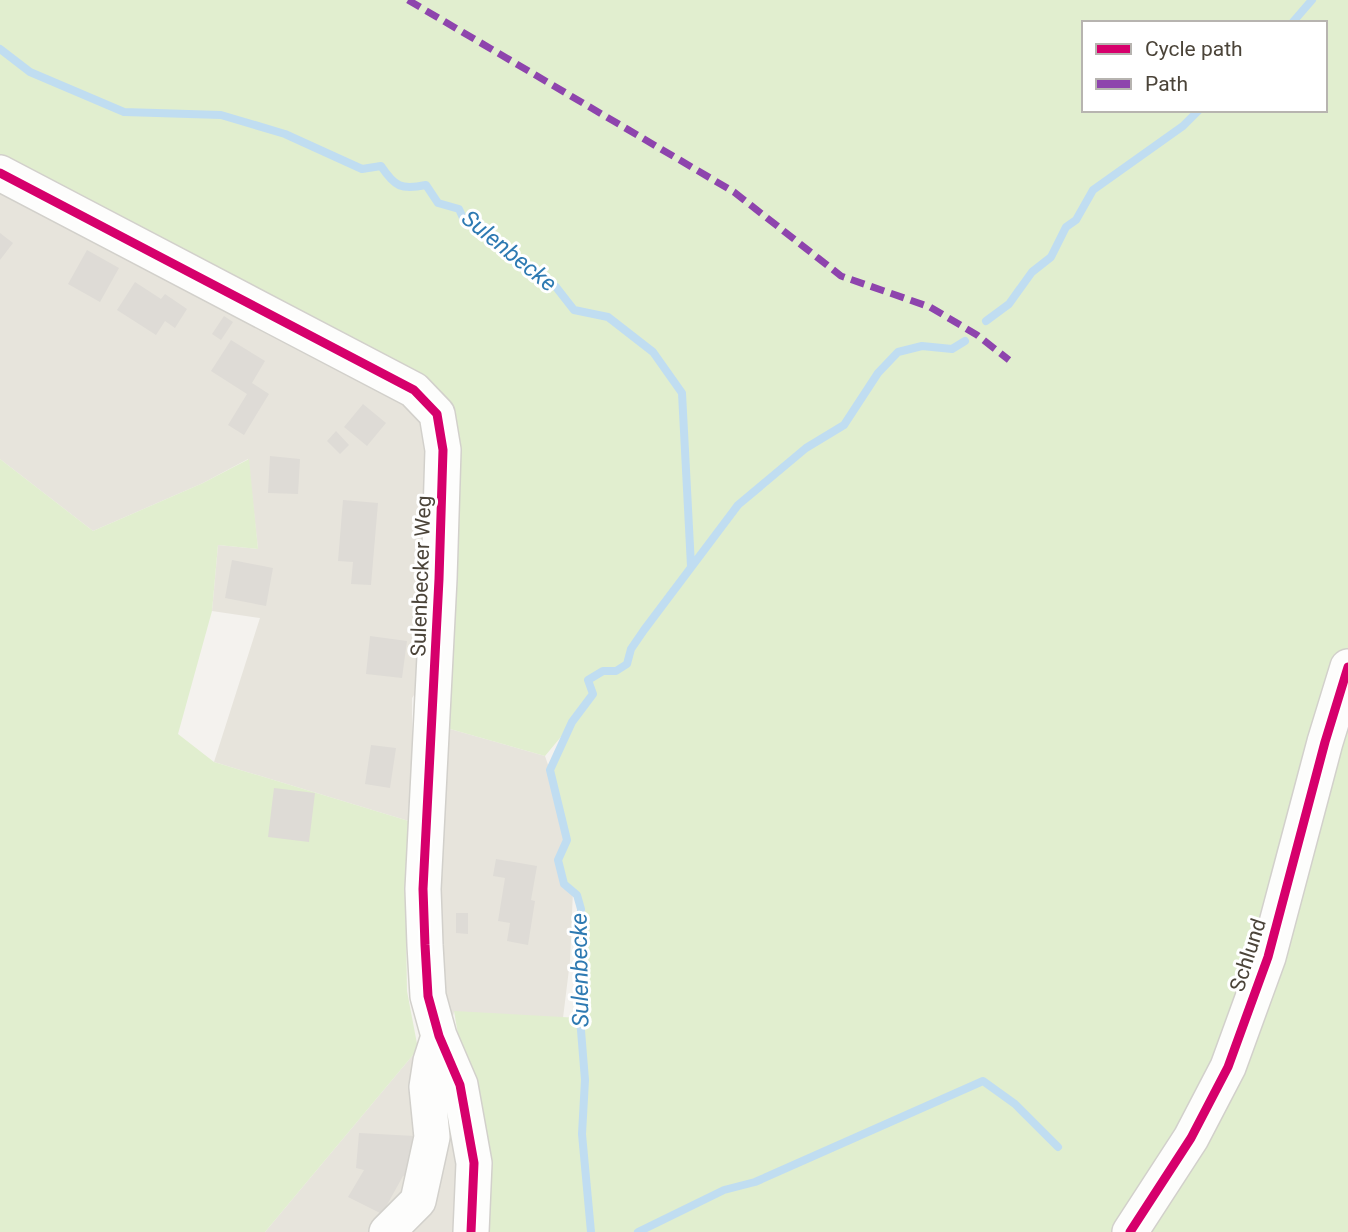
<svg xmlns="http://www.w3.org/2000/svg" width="1348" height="1232" viewBox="0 0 1348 1232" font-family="Roboto,sans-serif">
<rect width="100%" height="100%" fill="#f4f2ee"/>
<path fill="#e7e4dc" d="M0,185l411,222 14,24 1,246 -14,21v124l-198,-60 46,-144 -48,-7 6,-66 40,4 -10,-90 -45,24 -110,48 -93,-72z
M443,727l102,29 30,87 -5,118 -7,57 -109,-6 -13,55 24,97 -2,68h-198l153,-183 17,-78z"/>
<path fill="#e1eecf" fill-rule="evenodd" d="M0,0h1348v649l-6,9 -122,402 -103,172h-640l3,-68 -26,-153 126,7 1,-109 -4,-14 -13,-11 -6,-24 9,-20 -17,-70 20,-44 -25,30 -102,-29 8,-298 -9,-35 -21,-17 -421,-213zM1084,23h241v87h-241z
M0,459l93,72 110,-48 46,-24 9,90 -40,-4 -6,66 -34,123 36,28 198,60 -6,110 1,59 11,58 -153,183h-265z
M1348,685v547h-212l61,-93z"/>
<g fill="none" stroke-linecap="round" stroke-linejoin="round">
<path stroke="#c0ddf1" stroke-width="8" d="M1292,23l20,-23
M0,49l30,23 94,40 97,3 64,19 77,35 19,-3c14,21 20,24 45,19l12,18 21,6 4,9 35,24 58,45 18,23 34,7 45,35 29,41 9,173
M986,321l23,-17 23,-32 19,-15 15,-30 10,-7 17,-30 90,-64 16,-16
M591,1232l-9,-98 3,-54 -5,-62 1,-109 -4,-14 -13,-11 -6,-24 9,-20 -17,-70 22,-48 21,-28 -5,-14 15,-9h13l11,-7 4,-15 13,-19 94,-125 68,-57 38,-23 34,-52 20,-21 24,-6 30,3 13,-8
M638,1232l86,-42 31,-8 228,-101 32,23 43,43"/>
</g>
<path fill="#dedbd6" d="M0,233l13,10 -13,17z
M87,250l32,18 -19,34 -32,-18z
M135,282l26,17 4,-5 22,15 -12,19 -10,-7 -9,14 -39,-25z
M224,316l9,6 -12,18 -9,-6z
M231,340l34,21 -13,22 17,11 -25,41 -16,-10 19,-31 -36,-23z
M363,404l23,19 -19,23 -23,-19z
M336,431l13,14 -9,9 -13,-13z
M270,456l30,3 -2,35 -30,-1z
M343,500l35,3 -7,82 -20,-1 2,-22 -15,-1z
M232,560l41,8 -7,38 -41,-8z
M370,636l37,5 -5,37 -36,-4z
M371,745l25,3 -6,40 -25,-4z
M274,788l41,5 -6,49 -41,-5z
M496,859l41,7 -6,34 4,1 -7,44 -21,-4 3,-18 -12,-2 7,-43 -12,-2z
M456,913h12v21l-12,-1z
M359,1133l56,3 -3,44 -9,-4 -21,38 -34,-17 16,-27 -8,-2z"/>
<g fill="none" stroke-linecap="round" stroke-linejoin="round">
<defs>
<path id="minor" d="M0,173l414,217 23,24 6,36 -4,129 -16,310 2,56 3,51 11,40 21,49 14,78 -3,69
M387,1232l31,-31 14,-64 -5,-50 4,-26 8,-25
M1130,1232l61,-94 37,-71 40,-110 57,-215 23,-75"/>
</defs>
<use href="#minor" stroke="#d2d0cb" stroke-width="38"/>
<use href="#minor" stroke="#fdfdfc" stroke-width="35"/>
<path stroke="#8e44ad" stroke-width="7" stroke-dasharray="14 7" stroke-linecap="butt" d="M408,0l326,192 107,84 89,31 47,28 32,25"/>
<defs>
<path id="cycleway" d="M0,173l414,217 23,24 6,36 -4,129 -16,310 2,56 3,51 11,40 21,49 14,78 -3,69
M1130,1232l61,-94 37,-71 40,-110 57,-215 23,-75"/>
</defs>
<use href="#cycleway" stroke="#fff" stroke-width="13"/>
<use href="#cycleway" stroke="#d6006c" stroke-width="9"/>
</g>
<g text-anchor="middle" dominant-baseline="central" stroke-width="6" stroke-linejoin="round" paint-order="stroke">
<g font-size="21" fill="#4b4439" stroke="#fff">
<text transform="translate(421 576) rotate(-88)">Sulenbecker Weg</text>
<text transform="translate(1248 955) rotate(-72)">Schlund</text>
</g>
<g font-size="23" font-style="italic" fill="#2e7ab2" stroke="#fff">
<text transform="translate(509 251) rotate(39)">Sulenbecke</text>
<text transform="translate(580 970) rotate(-91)">Sulenbecke</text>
</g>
</g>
<rect x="1082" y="21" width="245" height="91" fill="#ffffff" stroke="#b7b4b0" stroke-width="2"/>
<rect x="1096" y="44" width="35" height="10" fill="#d6006c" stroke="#b7b4b0" stroke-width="2"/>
<text x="1145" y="56" font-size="21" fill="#4b4439">Cycle path</text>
<rect x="1096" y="79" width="35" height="10" fill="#8e44ad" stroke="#b7b4b0" stroke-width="2"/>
<text x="1145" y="91" font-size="21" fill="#4b4439">Path</text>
</svg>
